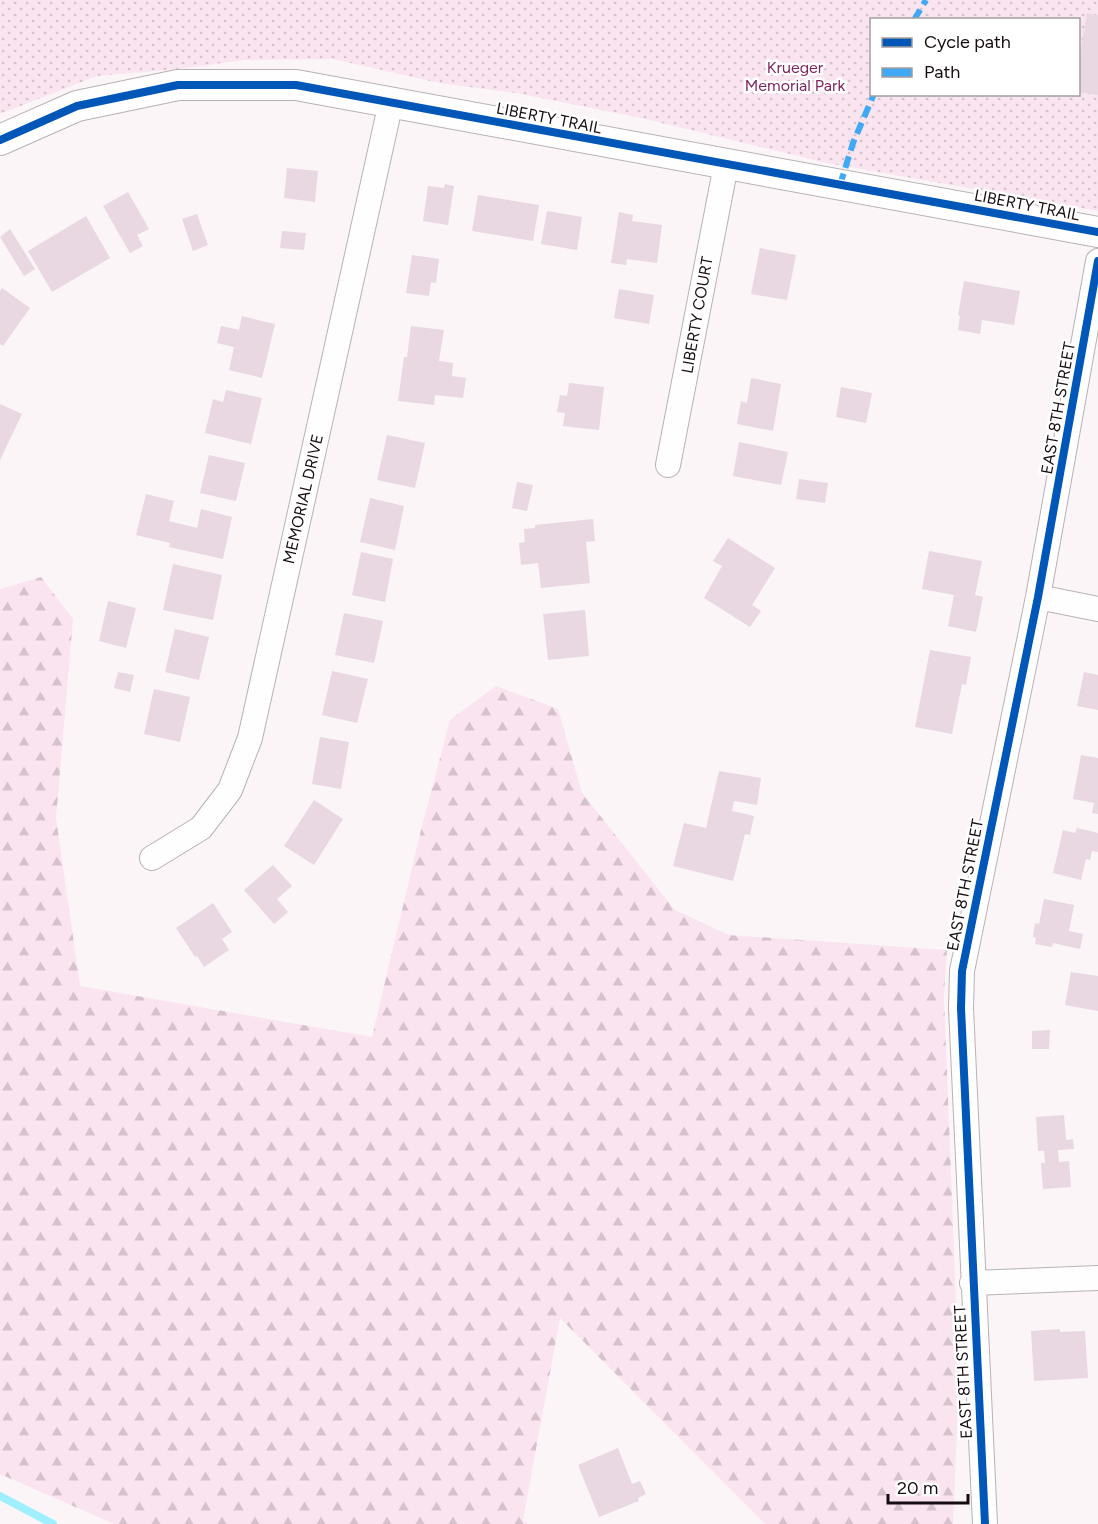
<svg xmlns="http://www.w3.org/2000/svg" width="1098" height="1524" viewBox="0 0 1098 1524" font-family="Figtree,sans-serif">
<defs>
<pattern id="grass-dots" width="8" height="8" patternUnits="userSpaceOnUse" patternTransform="scale(1.5)"><rect width="8" height="8" fill="#fae4f0"/><path d="M2 2h.1M6 6h.1" fill="none" stroke="#d6c2cd" stroke-width="1.8" stroke-linecap="round"/></pattern>
<pattern id="forest-firs" width="22" height="20" patternUnits="userSpaceOnUse" patternTransform="scale(1.5)"><rect width="22" height="20" fill="#fae4f0"/><path d="M5 1l3.5 6h-7zM16 11l3.5 6h-7z" fill="#d6c2cd"/></pattern>
</defs>
<rect width="100%" height="100%" fill="#fbf5f8"/>
<path fill="url(#grass-dots)" fill-rule="evenodd" d="M0,0h1098v211l-271,-48 -190,-46 -121,-24 -77,-10 -106,-24 -89,1 -67,9 -80,7 -97,38zM872,20h206v74h-206z"/>
<path fill="url(#forest-firs)" d="M41,577l32,42 -17,199 24,168 292,51 49,-207 29,-110 46,-34 62,23 24,84 93,117 54,25 218,15 -3,46 15,384 -6,144h-188l-205,-206 -37,202 5,4h-414l-114,-50v-885z"/>
<g fill="none" stroke-linecap="round" stroke-linejoin="round">
<path stroke="#9ff0fc" stroke-width="8" d="M0,1496l53,28"/>
</g>
<path fill="#e9d7e1" d="M1087,13l11,2v80l-20,-3v-25z
M287,168l31,3 -3,31 -31,-4z
M445,184l9,2 -6,39 -25,-4 5,-35 16,2z
M128,192l21,37 -12,6 6,11 -13,7 -27,-47z
M478,195l61,10 -6,36 -61,-10z
M547,211l35,6 -5,33 -36,-6z
M619,212l14,3 -1,6 30,4 -5,38 -30,-4 -1,6 -15,-2z
M197,214l11,31 -15,6 -11,-32z
M86,216l24,42 -58,34 -24,-41z
M10,229l25,40 -11,7 -24,-39z
M282,231l24,2 -2,17 -24,-2z
M760,248l36,7 -9,45 -36,-6z
M412,255l27,4 -3,24 -5,-1 -2,14 -23,-3z
M964,281l56,10 -6,34 -32,-5 -2,14 -22,-4 2,-14 -2,-1z
M2,288l28,20 -27,38 -3,-2v-53z
M619,289l35,6 -5,29 -35,-6z
M242,316l33,8 -13,54 -33,-8 5,-23 -17,-4 4,-17 18,4z
M411,326l33,4 -5,31 14,2 -1,13 14,2 -3,20 -28,-3 -1,10 -36,-4 6,-44h3z
M751,378l30,6 -8,47 -36,-7 4,-23 6,2z
M569,383l35,4 -5,43 -36,-4 2,-13 -8,-1 3,-17 7,1z
M841,387l31,6 -6,30 -30,-6z
M226,390l36,8 -11,46 -46,-11 8,-34 10,3z
M0,404l22,10 -22,46z
M387,435l38,8 -10,45 -38,-8z
M739,442l49,10 -7,33 -48,-9z
M209,455l36,8 -9,38 -36,-8z
M799,479l29,4 -3,20 -29,-4z
M517,482l16,3 -6,26 -15,-3z
M146,494l28,7 -5,20 28,7 4,-19 31,8 -9,42 -54,-12 1,-4 -34,-8z
M370,498l34,8 -9,44 -35,-8z
M593,519l2,22 -9,1 4,41 -49,5 -3,-25 -17,2 -2,-22 6,-1 -1,-13 11,-1v-3z
M728,538l47,30 -23,37 9,6 -11,16 -46,-29 18,-32 -9,-5z
M929,551l53,10 -7,34 8,2 -7,35 -28,-6 6,-31 -32,-6z
M361,552l32,7 -8,43 -33,-7z
M173,564l49,11 -9,45 -50,-10z
M108,601l28,7 -10,40 -27,-7z
M585,610l4,46 -41,4 -5,-46z
M344,613l39,8 -9,42 -39,-8z
M175,629l34,8 -10,43 -34,-8z
M930,650l41,7 -5,28 -4,-1 -10,50 -37,-7z
M332,671l36,8 -11,44 -35,-8z
M118,672l16,3 -4,17 -16,-4z
M1084,672l14,3v35l-21,-4z
M154,689l36,8 -10,45 -36,-8z
M320,737l29,5 -8,47 -29,-5z
M1081,755l17,3v56l-6,-1 2,-10 -21,-4z
M719,771l42,7 -4,27 -23,-4 -2,10 22,5 -4,19 -5,-1 -12,47 -60,-15 11,-43 22,5z
M314,800l29,19 -29,46 -30,-19z
M1077,828l21,5v19l-6,-1 -2,9 -4,-1 -5,21 -28,-7 10,-43 12,3z
M273,865l19,21 -15,13 11,13 -14,12 -30,-34z
M1044,899l30,6 -5,26 14,3 -3,15 -27,-6 -1,4 -17,-3 1,-6 -3,-1 2,-14 4,1z
M213,903l19,29 -10,7 7,11 -25,17 -7,-11 -2,1 -19,-29z
M1071,972l27,4v35l-33,-6z
M1050,1030l-1,19h-17v-18z
M1064,1115l2,25 7,-1 1,10 -16,1 1,12 10,-1 2,26 -28,2 -2,-26h4l-1,-12h-6l-2,-34z
M1060,1329v3l25,-1 3,47 -54,3 -3,-50z
M618,1448l14,36 8,-3 6,13 -8,4 1,3 -40,16 -21,-52z"/>
<g fill="none" stroke-linecap="round" stroke-linejoin="round">
<defs>
<path id="minor" d="M668,465l58,-300
M1038,597l60,12
M152,858l49,-30 29,-38 20,-52 141,-636
M972,1283l126,-5
M985,1524l-24,-516 1,-37 76,-374 60,-336"/>
<path id="tertiary" d="M0,140l77,-34 101,-21h118l802,147"/>
</defs>
<use href="#minor" stroke="#b9b1b5" stroke-width="26"/>
<use href="#tertiary" stroke="#b9b1b5" stroke-width="32"/>
<use href="#minor" stroke="#fefefe" stroke-width="24"/>
<use href="#tertiary" stroke="#fefefe" stroke-width="30"/>
<path stroke="#3fa9f5" stroke-width="6" stroke-dasharray="12 6" stroke-linecap="butt" d="M914,20l12,-20
M840,185l13,-42 21,-49"/>
<defs>
<path id="cycleway" d="M0,140l77,-34 101,-21h118l802,147
M985,1524l-24,-516 1,-37 76,-374 60,-336"/>
</defs>
<use href="#cycleway" stroke="#fff" stroke-width="11"/>
<use href="#cycleway" stroke="#0057b8" stroke-width="8"/>
</g>
<g text-anchor="middle" dominant-baseline="central" stroke-width="5" stroke-linejoin="round" paint-order="stroke">
<g font-size="16" fill="#7d2560" stroke="#fff">
<text x="795" y="67">Krueger<tspan x="795" dy="18">Memorial Park</tspan></text>
</g>
<g font-size="16" fill="#160d12" stroke="#fff">
<text transform="translate(549 118) rotate(11)">LIBERTY TRAIL</text>
<text transform="translate(1027 205) rotate(11)">LIBERTY TRAIL</text>
<text transform="translate(697 315) rotate(-80)">LIBERTY COURT</text>
<text transform="translate(1058 408) rotate(-80)">EAST 8TH STREET</text>
<text transform="translate(303 499) rotate(-77)">MEMORIAL DRIVE</text>
<text transform="translate(965 885) rotate(-79)">EAST 8TH STREET</text>
<text transform="translate(963 1372) rotate(-93)">EAST 8TH STREET</text>
</g>
</g>
<rect x="870" y="18" width="210" height="78" fill="#ffffff" stroke="#a29ea0" stroke-width="1.5"/>
<rect x="882" y="38" width="30" height="9" fill="#0057b8" stroke="#a29ea0" stroke-width="1.5"/>
<text x="924" y="48" font-size="18" fill="#160d12">Cycle path</text>
<rect x="882" y="68" width="30" height="9" fill="#3fa9f5" stroke="#a29ea0" stroke-width="1.5"/>
<text x="924" y="78" font-size="18" fill="#160d12">Path</text>
<path d="M888 1494v9h80v-9" fill="none" stroke="#160d12" stroke-width="3"/>
<text x="897" y="1494" font-size="18" fill="#160d12" stroke="#ffffff" stroke-width="4.5" paint-order="stroke">20 m</text>
</svg>
